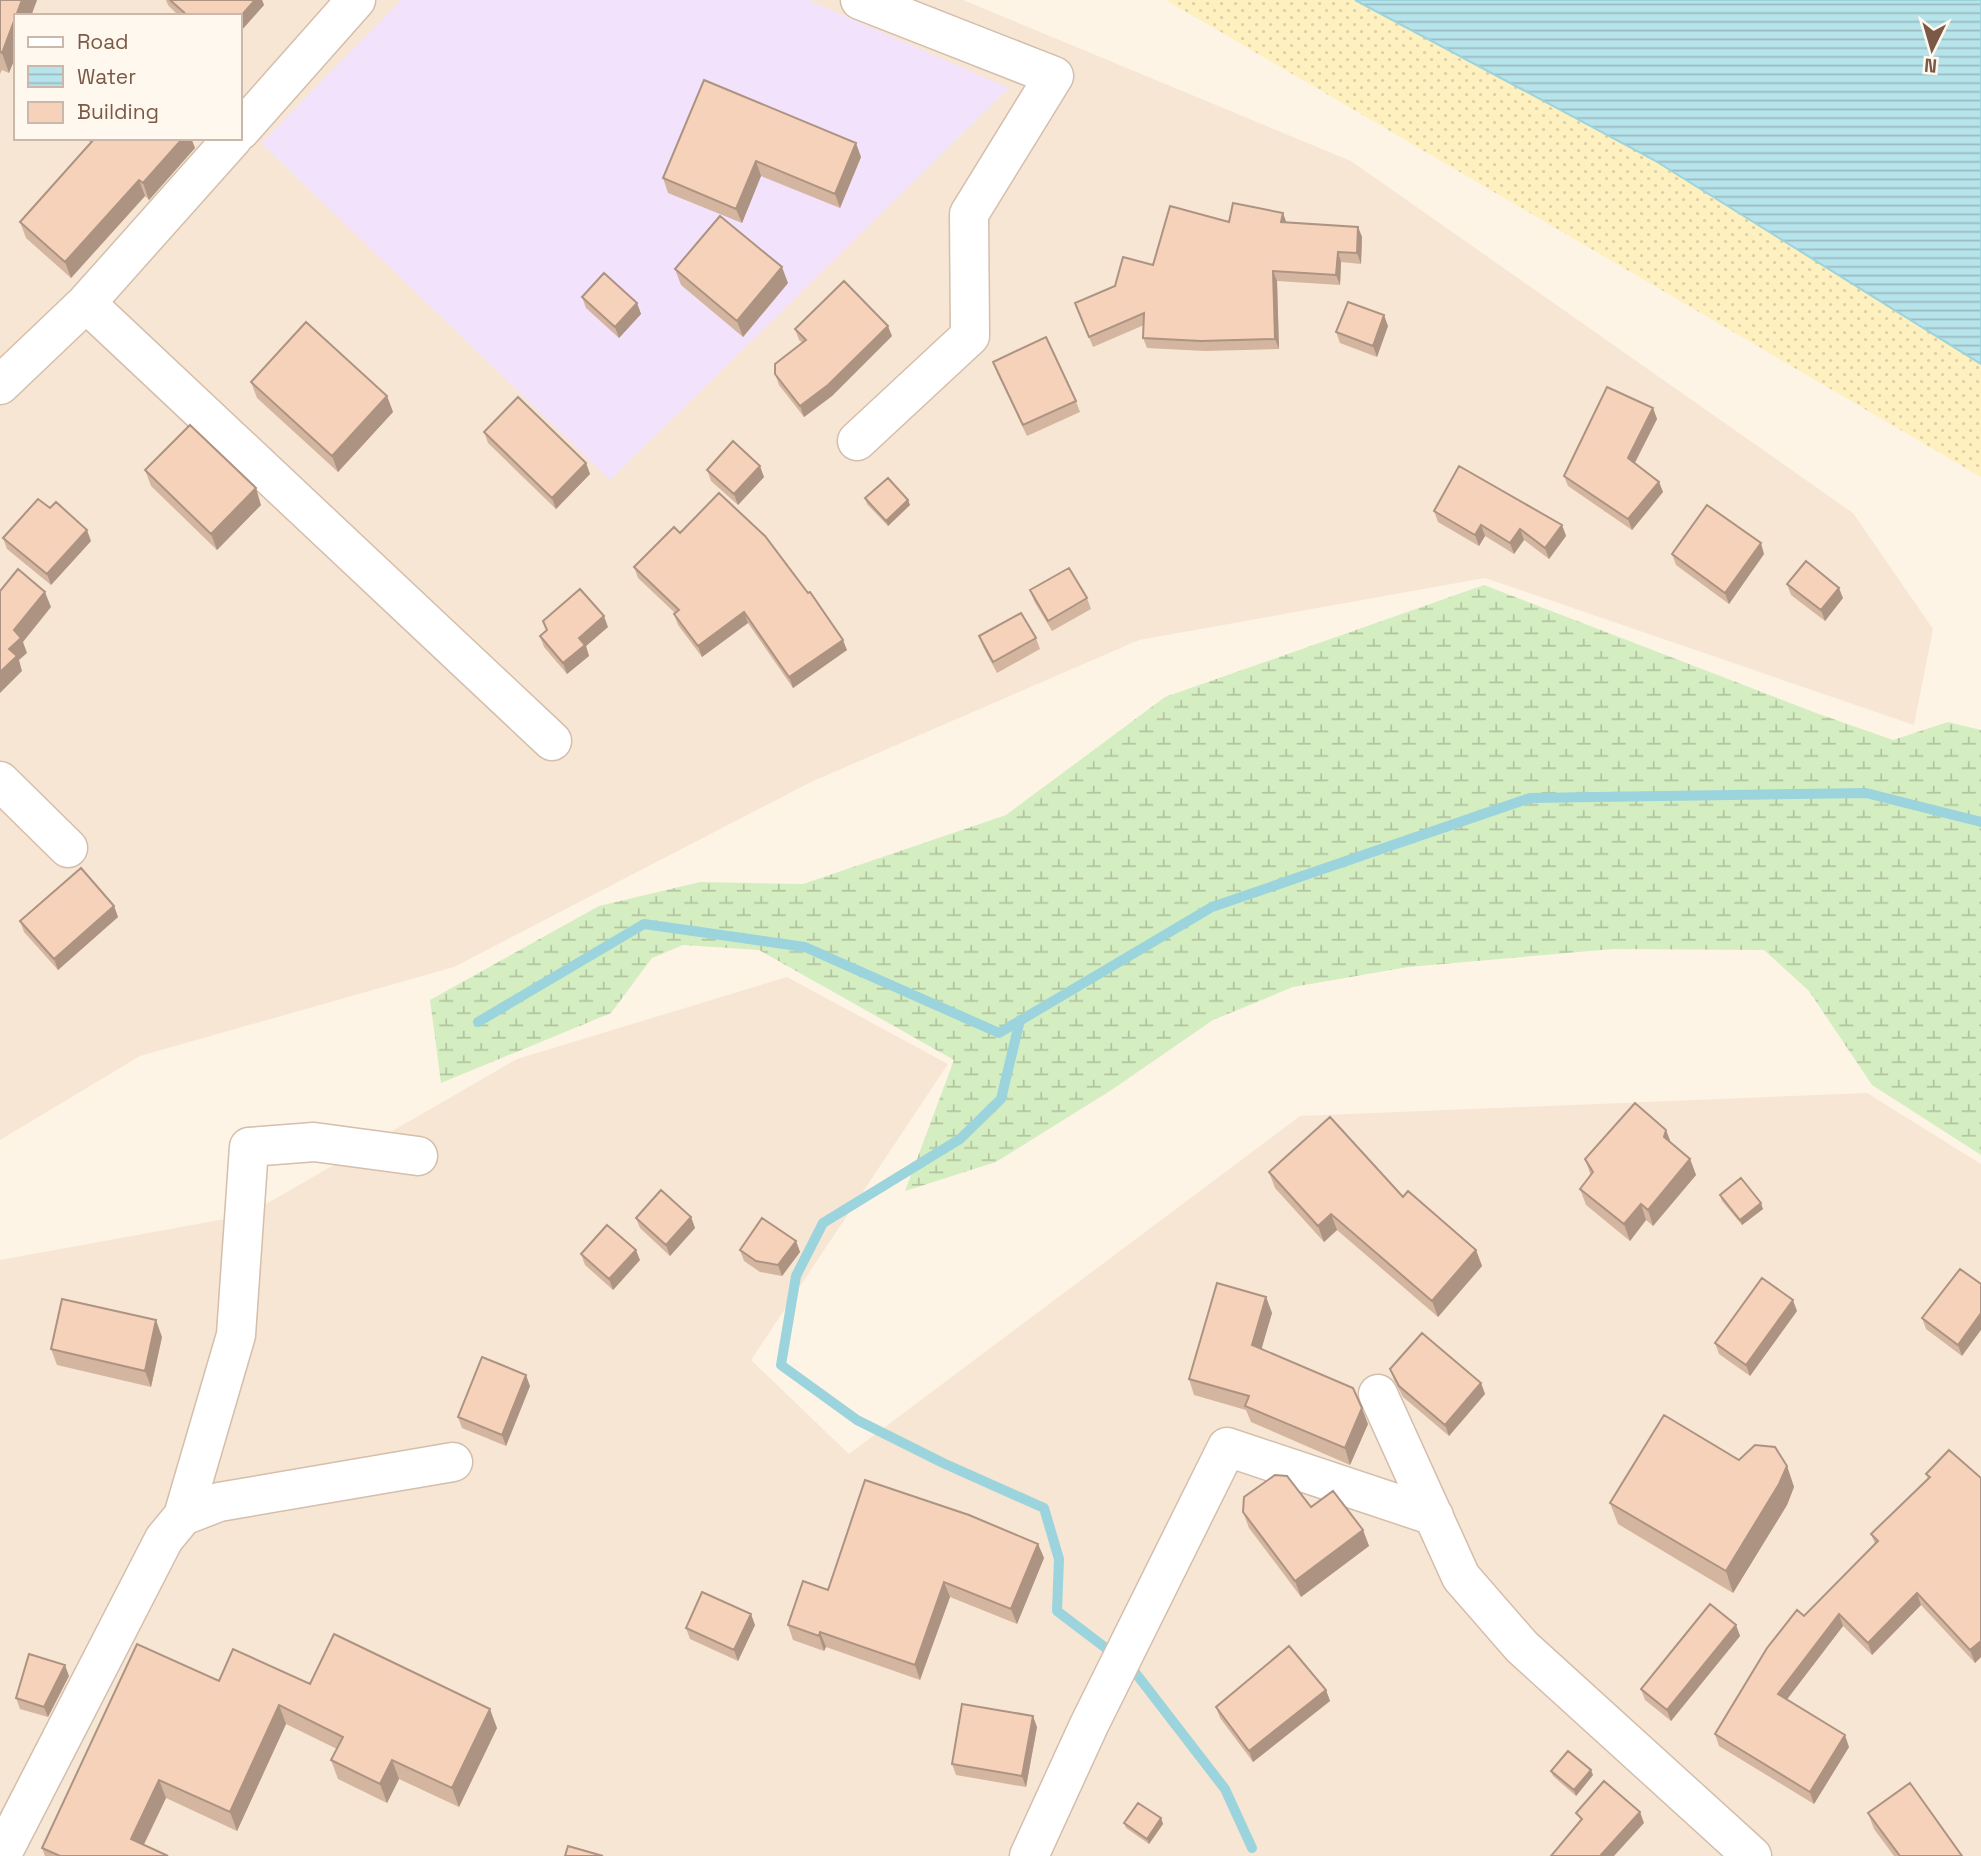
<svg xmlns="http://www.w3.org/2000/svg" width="1981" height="1856" viewBox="0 0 1981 1856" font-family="'Space Grotesk',sans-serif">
<defs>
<pattern id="wetland-marsh" width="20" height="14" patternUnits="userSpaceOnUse" patternTransform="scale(1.75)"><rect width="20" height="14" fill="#d4eec2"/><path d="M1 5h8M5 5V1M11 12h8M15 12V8" fill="none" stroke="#b1c49f"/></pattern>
<pattern id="sand-dots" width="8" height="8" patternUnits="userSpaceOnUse" patternTransform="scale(1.75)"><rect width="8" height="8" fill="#fff0bf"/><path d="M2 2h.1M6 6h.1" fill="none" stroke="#ded0a6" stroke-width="1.8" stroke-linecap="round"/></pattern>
<pattern id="water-rules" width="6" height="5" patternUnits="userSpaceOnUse" patternTransform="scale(1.75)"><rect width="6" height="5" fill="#b7e3eb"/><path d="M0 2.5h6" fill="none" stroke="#9abbc0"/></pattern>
</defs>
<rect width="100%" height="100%" fill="#fef4e5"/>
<path fill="#f7e6d3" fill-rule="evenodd" d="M0,0h963l388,161 502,352 80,116 -19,96 -429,-147 -346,62 -328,142 -357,185 -314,89 -140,84zM16,16h224v122h-224z
M787,977l161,87 -197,296 98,94 451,-338 567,-23 114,71v692h-1981v-596l247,-45 270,-156z"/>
<path fill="#f2e2fb" d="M401,0h407l201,88 -399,392 -349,-337z"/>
<path fill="url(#wetland-marsh)" d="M1484,585l332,128 77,27 55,-18 33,8v425l-109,-70 -63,-94 -45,-41 -151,-1 -205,18 -115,20 -80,33 -103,71 -114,71 -91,29 49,-131 -195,-110 -76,-5 -31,13 -41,55 -170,70 -11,-83 169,-94 101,-24 103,2 203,-69 159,-118z"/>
<path fill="url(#sand-dots)" d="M1166,0h189l299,160 327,204v113z"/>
<path fill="url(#water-rules)" stroke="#9cd4dd" stroke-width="2" d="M1355,0h626v364l-327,-204z"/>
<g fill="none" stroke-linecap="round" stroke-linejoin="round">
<path stroke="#9cd4dd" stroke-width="10" d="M1020,1020l-19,79 -41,40 -137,84 -27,53 -15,89 76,55 86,43 101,45 15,51 -2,52 58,44
M478,1022l166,-98 161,23 194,86 213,-126 318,-109 336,-5 115,29
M1127,1665l7,6 91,118 27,59"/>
<defs>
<path id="minor" d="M240,131l116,-131
M86,303l466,438
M0,385l86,-82 147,-165
M857,441l113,-105 -1,-122 85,-138 -194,-76
M0,781l68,67
M1378,1394l83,183 61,70 230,209
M183,1516l53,-181 13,-188 65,-5 104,14
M1,1856l163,-317 19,-23 36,-14 234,-40
M1029,1856l60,-131 138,-278 207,69"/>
</defs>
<use href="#minor" stroke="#d4beac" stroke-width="41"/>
<use href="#minor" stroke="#fff" stroke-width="38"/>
</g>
<path fill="#d4b5a0" d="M0,0h37l-6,16h-15l-7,57 -7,-3 -2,4z
M166,0h96l2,5 -24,27v-16h-61l-11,-11z
M704,80l157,77 -21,51 -79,-32 -19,47 -74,-30 -5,-15z
M86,138h105l4,10 -46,52 -4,-4 -74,82 -45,-40 -6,-16 71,-79z
M1229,222h57l72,5 4,10 -1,27 -20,-2 -1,23 -63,-4 2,68 -74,2 -58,-3 -4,-10 1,-13 -51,22 -18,-44 40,-17z
M675,269l113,14 -45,54 -62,-52z
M582,297l55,6 4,11 -22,24 -33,-30z
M1388,326l-11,31 -37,-14 -4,-11z
M795,329l97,7 -60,60 -28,21 -25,-32 -4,-11 28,-31 -4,-3z
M993,362l83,39 4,11 -53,24 -30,-63z
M251,382l136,14 6,16 -55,60 -81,-74z
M1653,408l4,11 -22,44 24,19 4,10 -31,38 -64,-44 -4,-10z
M484,432l102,31 4,11 -34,35 -68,-66z
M145,470l116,35 -44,45 -66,-64z
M707,470l57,7 -26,28 -27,-24z
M865,498l43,2 2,5 -22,21 -21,-22z
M1434,511l128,14 4,11 -17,23 -25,-19 -10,14 -29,-18 -6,10 -41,-24z
M680,533l167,117 -54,38 -45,-65 -46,34 -24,-32 -4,-11 1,-1 -37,-35 -4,-11z
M3,538l88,3 -40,44 -44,-36z
M1672,554h92l-35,50 -53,-39z
M1787,584l56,14 -18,23 -34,-26z
M1030,590l57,8 4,11 -39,22 -18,-30z
M608,627l-22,19 3,10 -22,18 -23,-27 -4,-11z
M979,636l57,2 4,11 -43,24 -14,-26z
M114,906l4,11 -60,53 -34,-38 -4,-11z
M1666,1130l5,13 19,16 6,16 -43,51 -7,-6 -16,21 -44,-36 -6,-16 11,-13 -6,-17z
M1269,1172l207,78 6,16 -44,51 -101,-87 -13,12 -49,-54z
M1720,1195l43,14 -21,16 -20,-24z
M691,1217l4,11 -25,28 -30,-28 -4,-10z
M796,1241l4,11 -18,24 -22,-4 -16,-11 -4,-11z
M581,1254l59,6 -27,30 -28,-25z
M1960,1269l2,87 -36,-27 -4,-11z
M1266,1297l6,16 -11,36 107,75 -18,41 -99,-43 -5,-12 -52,-15 -5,-16z
M1797,1311l-47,65 -31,-22 -4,-11z
M162,1337l-11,50 -94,-22 -6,-16z
M1390,1369l91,14 4,11 -36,42 -46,-39 -9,-17z
M530,1386l-24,60 -44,-18 -4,-11z
M1739,1460l48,6 7,21 -7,18 -54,88 -115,-69 -8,-21z
M1926,1474l55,4v179l-6,6 -54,-58 -49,50 -29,-29 -56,73 62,48 -35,57 -95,-58 -4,-12 89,-118 71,-72 -4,-10 57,-55z
M1311,1507l52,23 6,16 -68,51 -52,-69 -6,-16z
M1038,1544l6,14 -27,66 -67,-27 -30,83 -94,-33 -2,4 -31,-11 -5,-15 40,-35z
M755,1625l-17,36 -48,-22 -4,-11z
M1736,1625l4,11 -69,85 -26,-21 -4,-11z
M69,1676l-21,41 -28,-8 -4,-11z
M219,1681l278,47 -38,79 -60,-28 -12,24 -49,-24 -7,-19 6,-11 -51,-25 -49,107 -71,-33 -22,47 24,11h-123l-3,-8z
M1326,1690l4,11 -77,61 -33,-44 -4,-11z
M1037,1727l-11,60 -70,-12 -4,-11z
M1551,1771l42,4 -17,21 -23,-20z
M1868,1813l94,43h-68l-20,-27z
M1161,1818l2,6 -14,20 -23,-16 -2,-5z"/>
<path fill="#ad9382" d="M22,0h15l-6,16h-15z
M255,0h7l2,5 -24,27v-15z
M16,17v39l-7,17 -7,-20z
M183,138h8l4,10 -46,52 -6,-17z
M856,143l5,14 -21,51 -5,-14z
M756,161l5,15 -19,47 -6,-14z
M139,180l6,16 -74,82 -6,-16z
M1283,213l4,11 -6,-2z
M1358,227l4,10 -1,27 -4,-11z
M1338,252l3,10 -1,23 -4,-10z
M782,267l6,16 -45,54 -6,-16z
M1273,271l4,10 2,68 -4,-10z
M637,303l4,11 -22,24 -4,-11z
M1384,315l4,11 -11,31 -4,-11z
M888,326l4,10 -60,60 -28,21 -4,-11z
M387,396l6,16 -55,60 -6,-16z
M1653,408l4,11 -25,49 -4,-10z
M586,463l4,11 -34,35 -4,-11z
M760,466l4,11 -26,28 -4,-11z
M1659,482l4,10 -31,38 -4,-11z
M256,488l5,17 -44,45 -6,-16z
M908,500l2,5 -22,21 -2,-5z
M1481,525l4,11 -6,10 -4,-11z
M1562,525l4,11 -17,23 -4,-11z
M1520,529l4,11 -10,14 -4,-11z
M87,530l4,11 -40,44 -4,-11z
M1761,543l3,11 -35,50 -4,-11z
M1839,588l4,10 -18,23 -4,-11z
M45,592l6,15 -28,35 4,11 -8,7 3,11 -22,22v-21l9,-23 5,-19z
M744,612l4,11 -46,34 -4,-11z
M604,616l4,11 -22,19 3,10 -22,18 -4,-11 16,-25z
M843,640l4,10 -54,38 -4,-11z
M114,906l4,11 -60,53 -4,-11z
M1666,1130l6,16 -8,-9z
M1690,1159l6,16 -43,51 -5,-16z
M1761,1203l2,6 -21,16 -2,-5z
M1641,1204l5,16 -16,21 -6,-17z
M1331,1214l6,16 -13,12 -6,-16z
M691,1217l4,11 -25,28 -4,-11z
M796,1241l4,11 -18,24 -4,-11z
M636,1250l4,10 -27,30 -4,-11z
M1476,1250l6,16 -44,51 -6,-16z
M1266,1297l6,16 -14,48 -6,-16z
M1793,1300l4,11 -47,65 -4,-11z
M1981,1313v17l-19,26 -4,-11z
M156,1320l6,17 -11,50 -6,-16z
M526,1375l4,11 -24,60 -4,-11z
M1481,1383l4,11 -36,42 -4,-11z
M1362,1408l6,16 -18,41 -5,-17z
M1787,1466l7,21 -7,18 -54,88 -7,-22z
M1363,1530l6,16 -68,51 -6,-16z
M1038,1544l6,14 -27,66 -6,-15z
M944,1582l6,15 -30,83 -5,-15z
M1917,1593l4,12 -49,50 -4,-12z
M751,1614l4,11 -17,36 -4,-11z
M1839,1614l4,12 -61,80 -4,-12z
M1736,1625l4,11 -69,85 -4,-11z
M820,1632l6,15 -2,4 -5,-15z
M1981,1641v16l-6,6 -5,-13z
M65,1665l4,11 -21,41 -4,-10z
M1326,1690l4,11 -77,61 -4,-11z
M279,1705l7,19 -49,107 -7,-19z
M490,1709l7,19 -38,79 -7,-19z
M1033,1716l4,11 -11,60 -4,-11z
M1845,1735l4,12 -35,57 -4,-12z
M392,1760l7,19 -12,24 -7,-19z
M1591,1770l2,5 -17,21 -2,-6z
M159,1780l7,18 -28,58 -7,-17z
M1640,1812l4,11 -30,33h-14z
M1161,1818l2,6 -14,20 -2,-5z"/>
<path fill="#f7d2ba" stroke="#ad9382" stroke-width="2" d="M0,0h22l-20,53 -2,-1z
M170,0h85l-15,17v-1h-52z
M704,80l152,63 -21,51 -79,-33 -20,48 -73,-31z
M95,138h88l-40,45 -4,-3 -74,82 -45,-40z
M1233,203l50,10 -2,9 77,5 -1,26 -19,-1 -2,23 -63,-4 2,68 -74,2 -58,-3 1,-25 -55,24 -14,-34 40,-17 8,-29 30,8 17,-59 59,16z
M720,216l62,51 -45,54 -62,-52z
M604,273l33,30 -22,24 -33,-30z
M844,281l44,45 -60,59 -28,21 -25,-32v-10l31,-24 -11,-11z
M1348,302l36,13 -11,31 -37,-14z
M306,322l81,74 -55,60 -81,-74z
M1046,337l30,64 -53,24 -30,-63z
M1607,387l46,21 -25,50 31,24 -31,37 -64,-43z
M518,397l68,66 -34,35 -68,-66z
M190,425l66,63 -45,46 -66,-64z
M733,441l27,25 -26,28 -27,-24z
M1459,466l103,59 -17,23 -25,-19 -10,14 -29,-18 -6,10 -41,-24z
M888,478l20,22 -22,21 -21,-23z
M719,493l46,43 43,57 2,-1 33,48 -54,37 -45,-65 -46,34 -24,-32 5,-4 -45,-43 40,-40 6,6z
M38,499l12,9 6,-6 31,28 -40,44 -44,-36z
M1707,505l54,38 -36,50 -53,-39z
M1806,561l33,27 -18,22 -34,-26z
M1069,568l18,30 -39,23 -18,-31z
M18,569l27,23 -31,38 7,8 -12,11 8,7 -17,16v-81z
M580,589l24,27 -25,22 6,7 -22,18 -23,-27 7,-6 -4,-9z
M1021,613l15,25 -43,24 -14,-26z
M81,868l33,38 -60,53 -34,-38z
M1635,1103l31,27 -2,7 26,22 -42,51 -7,-6 -17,20 -44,-35 13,-17 -8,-13z
M1330,1117l73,80 5,-6 68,59 -44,51 -101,-87 -13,12 -49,-54z
M1741,1178l20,25 -21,17 -20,-25z
M661,1190l30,27 -25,28 -30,-27z
M762,1218l34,23 -18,24 -22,-4 -16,-11z
M607,1225l29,25 -27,29 -28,-25z
M1960,1269l21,15v29l-23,32 -36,-27z
M1762,1278l31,22 -47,65 -31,-22z
M1217,1283l49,14 -14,48 101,43 9,20 -17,40 -100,-42 4,-10 -60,-17z
M62,1299l94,21 -11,51 -94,-22z
M1422,1333l59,50 -36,42 -46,-39 -9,-17z
M482,1357l44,18 -24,60 -44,-18z
M1664,1415l75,45 16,-15 20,2 12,19 -8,18 -53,87 -116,-68z
M1949,1450l32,28v163l-11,9 -53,-57 -49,50 -29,-29 -61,80 67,41 -35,57 -95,-58 52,-86 30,-38 7,6 74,-75 -7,-7 59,-57 -4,-3z
M1275,1475l12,1 24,31 22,-16 30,39 -68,51 -52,-69 1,-15z
M865,1480l104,35 69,29 -27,65 -67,-27 -29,83 -95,-33 -1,4 -31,-11 15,-44 25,9z
M702,1592l49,22 -17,36 -48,-22z
M1710,1604l26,21 -69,85 -26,-21z
M334,1634l156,75 -38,79 -60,-28 -12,24 -49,-24 12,-23 -64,-32 -49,107 -71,-32 -28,59 37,17h-108l-18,-8 95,-204 82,37 14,-32 77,35z
M1289,1646l37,44 -77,61 -33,-44z
M29,1654l36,11 -21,42 -28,-9z
M962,1704l71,12 -11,60 -70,-12z
M1568,1751l23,19 -17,20 -23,-19z
M1604,1781l36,31 -40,44h-49l31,-37 -6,-6z
M1910,1783l52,73h-62l-32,-43z
M1138,1803l23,15 -14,21 -23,-16z
M568,1846l35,10h-38z"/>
<rect x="14" y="14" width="228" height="126" fill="#fff8ee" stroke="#cab8ab" stroke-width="2"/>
<rect x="28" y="37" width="35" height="10" fill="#ffffff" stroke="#cab8ab" stroke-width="2"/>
<text x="77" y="49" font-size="21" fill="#7b5947">Road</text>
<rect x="28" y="66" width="35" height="21" fill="url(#water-rules)" stroke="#cab8ab" stroke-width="2"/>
<text x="77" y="84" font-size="21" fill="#7b5947">Water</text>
<rect x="28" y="102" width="35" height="21" fill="#f7d2ba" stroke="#cab8ab" stroke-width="2"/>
<text x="77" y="119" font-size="21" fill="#7b5947">Building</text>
<g transform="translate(1932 49) rotate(185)" stroke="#fff8ee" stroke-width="5" paint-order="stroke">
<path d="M0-5L12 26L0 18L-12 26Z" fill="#7b5947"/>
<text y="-10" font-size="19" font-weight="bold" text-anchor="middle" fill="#7b5947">N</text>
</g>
</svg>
